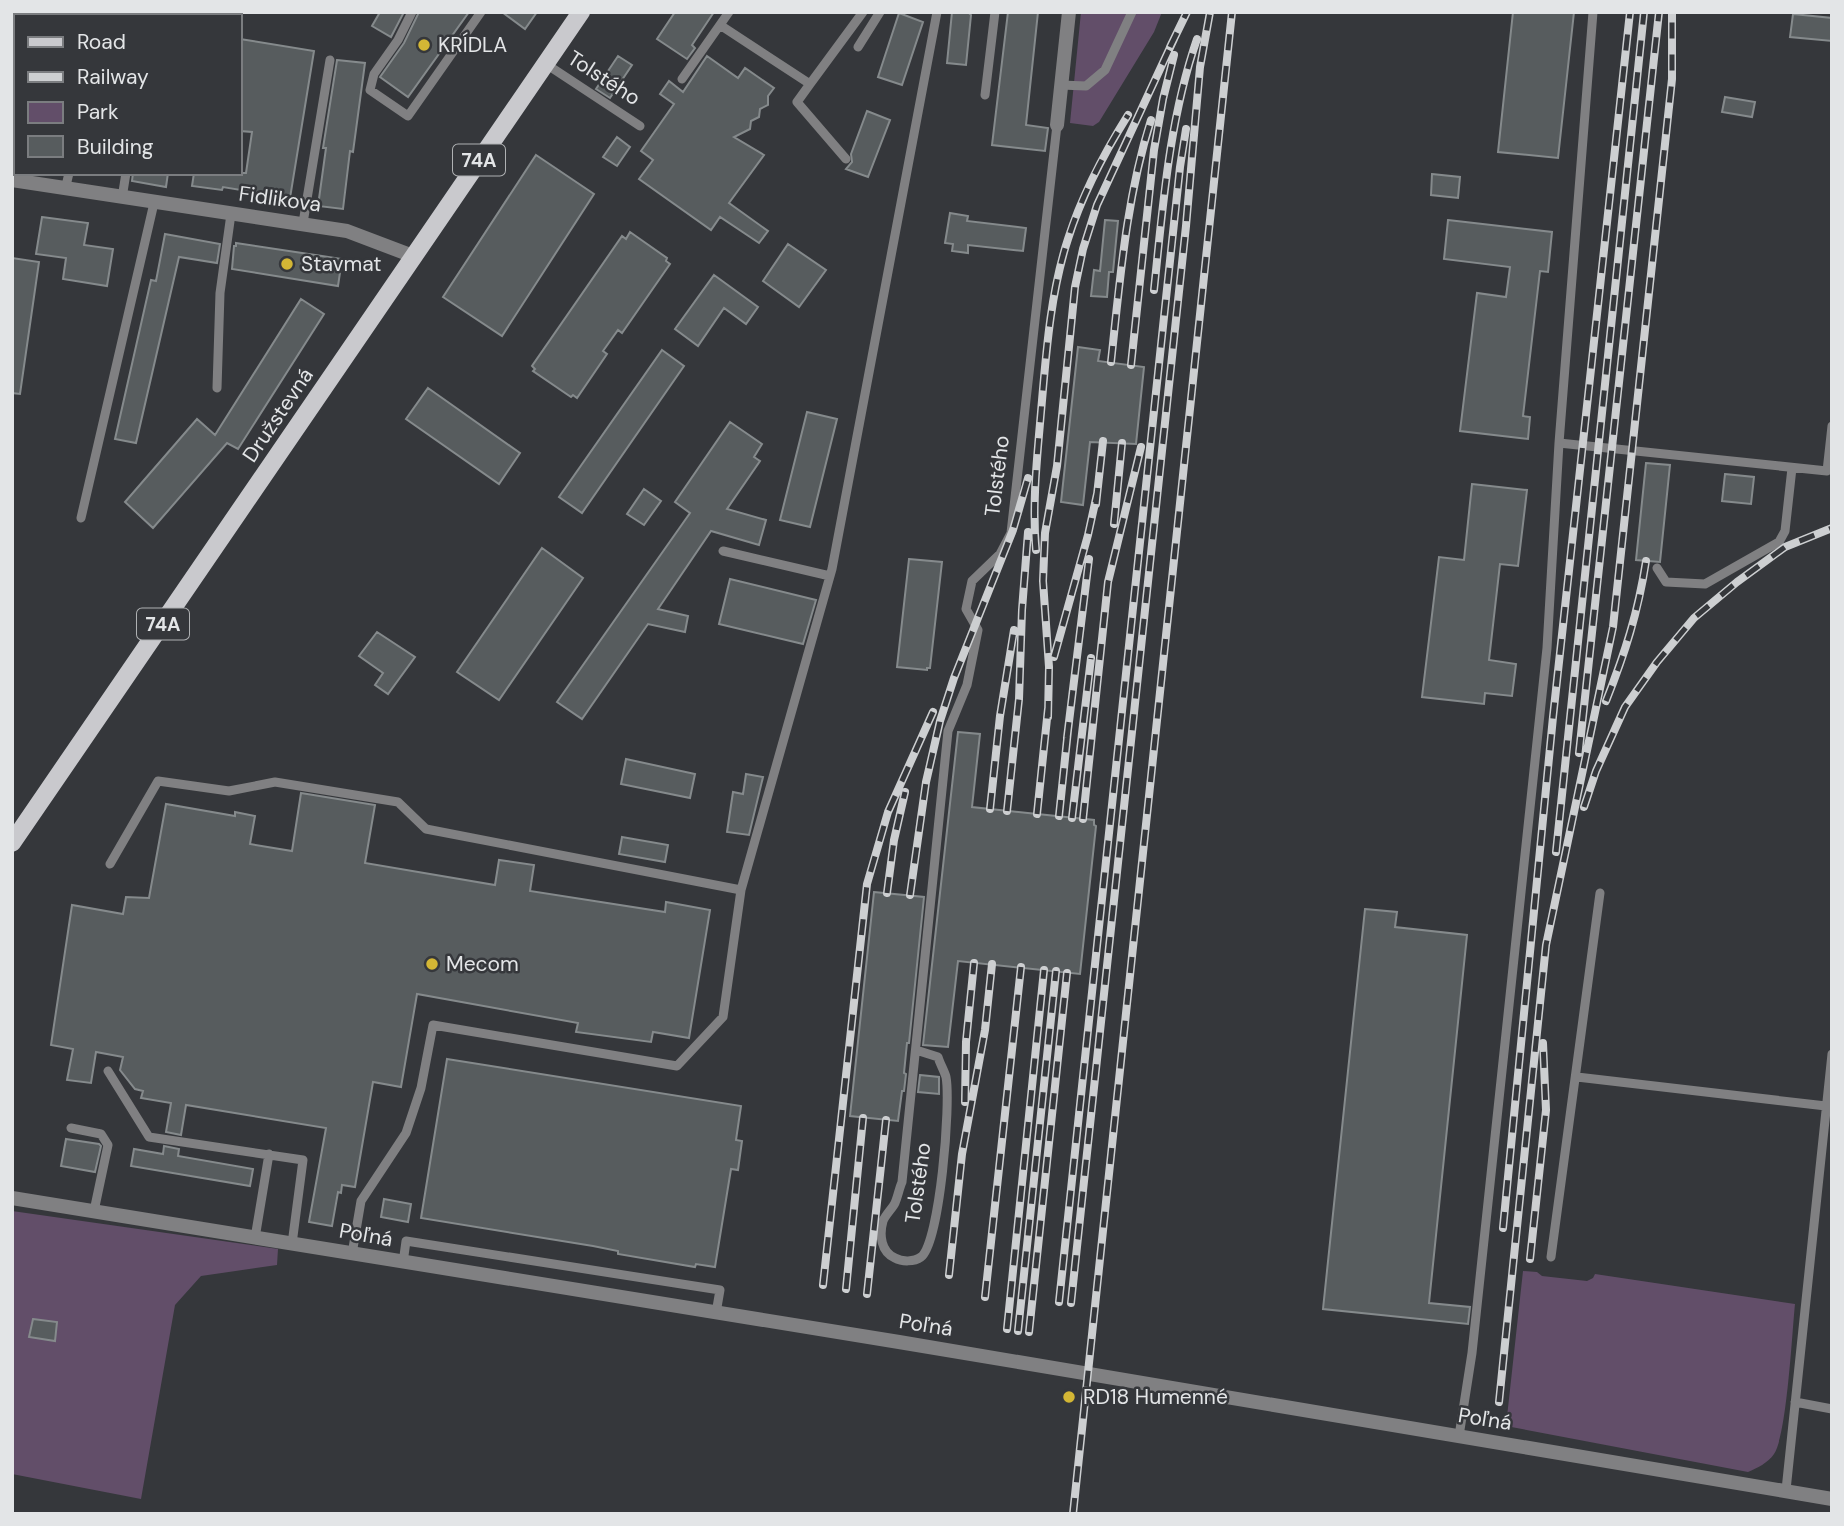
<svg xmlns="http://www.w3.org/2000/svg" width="1844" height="1526" viewBox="0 0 1844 1526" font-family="'DM Sans',sans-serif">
<rect width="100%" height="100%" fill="#35373b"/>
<path fill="#624e69" d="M1081,12h81l-8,20 -55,90 -6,4 -23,-3z
M12,1211l266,38 -1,16 -76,11 -26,29 -34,194 -129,-25z
M1523,1271l14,1 5,4 45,5 6,-3 2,-4 200,30c-3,29 -8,131 -21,150 -6,9 -17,14 -26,18l-242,-46z"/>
<path fill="#575c5e" stroke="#858a8c" stroke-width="2" d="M380,12h24l-13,25 -19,-11z
M419,12h50l-61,85 -28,-20 24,-34z
M502,12h35l-12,17z
M675,12h39l-22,33 3,3 -8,11 -30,-20z
M952,12h16l3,3 -5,50 -19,-2z
M1008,12h30l-12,113 22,3 -3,23 -53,-6z
M1513,12h61l-16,146 -60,-6z
M899,13l24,9 -21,63 -24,-8z
M1793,14l39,4v23l-42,-4z
M240,39l74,12 -24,147 -67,-11 -1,3 -30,-4 2,-13h52l6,-41 -12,-1z
M618,56l14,9 -22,33 -14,-9z
M707,56l31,22 7,-10 29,20 -6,8v9l-8,4 -1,8 -8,4 -1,8 -16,8 30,18 -35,48 39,28 -9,12 -39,-26 -9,13 -72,-51 14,-19 -12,-9 33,-47 -14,-10 9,-13 14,11z
M337,60l28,3 -12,89 -3,-1 -7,58 -25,-3 8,-58h-3z
M1725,97l30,5 -3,15 -30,-5z
M867,111l23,9 -22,57 -22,-8 6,-7 -1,-8z
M617,137l13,10 -13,19 -14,-9z
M536,155l58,39 -92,142 -59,-39z
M133,173h35l-2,14 -34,-6z
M1432,174l28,3 -2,21 -27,-3z
M950,213l18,3 -1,5 59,7 -3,23 -55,-6v8l-16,-2 1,-7 -8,-1z
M42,217l46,6 -4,22 29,4 -6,37 -44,-7 3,-21 -30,-4z
M1105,220l13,1 -5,51h-4l-2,25 -16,-1 3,-26 6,1z
M1448,220l104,12 -4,40 -8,-1 -17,145 7,1 -2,22 -68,-8 17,-138 29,4 4,-30 -66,-8z
M630,232l37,26 -1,3 4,3 -48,69 -4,-3 -15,21 4,3 -30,44 -4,-3 -2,2 -38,-26 2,-2 -3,-3 90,-130 4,3z
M165,234l55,10 -3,19 -38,-6 -43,186 -21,-4 36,-159 5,1z
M236,243l106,16 -4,27 -106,-17 2,-23h2z
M788,244l38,26 -27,37 -36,-26z
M12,258l27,4 -19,132 -8,-1z
M714,275l44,32 -12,17 -22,-16 -26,38 -23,-17z
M301,299l23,15 -86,135 -11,-6 -74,85 -28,-26 72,-83 18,16z
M1078,347l22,3 -2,11 46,6 -8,77 -46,-2 -7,63 -22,-3z
M662,350l22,16 -102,147 -23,-16z
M428,388l92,65 -21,31 -93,-65z
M807,412l30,7 -27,108 -30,-7z
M730,422l32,22 -8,13 6,4 -33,48 39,11 -7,25 -48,-14 -53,78 30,7 -3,16 -37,-8 -66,95 -25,-17 133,-189 -15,-11z
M1646,463l24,2 -10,97 -24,-2z
M1725,474l29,3 -3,27 -29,-3z
M1472,484l55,6 -9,76 -18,-2 -11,96 27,4 -4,32 -27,-3 -1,11 -62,-7 17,-140 25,3z
M644,489l17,12 -17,24 -17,-11z
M542,548l41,30 -84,122 -42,-28z
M909,559l33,3 -12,106h-3v2l-30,-3z
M730,579l86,21 -13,44 -84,-20z
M377,632l38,25 -27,37 -13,-9 8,-12 -24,-17z
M958,732l22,2 -8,73 122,13v5l2,1 -16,148 -122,-13 -10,86 -25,-2z
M626,759l69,15 -5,24 -69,-14z
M746,774l17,3 -14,58 -22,-3 6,-40 10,2z
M301,793l74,12 -10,58 130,22 4,-25 35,5 -4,26 135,21 1,-10 44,8 -21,128 -36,-6 -2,10 -75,-10 2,-9 -161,-29 -16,93 -28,-5 -18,105 -13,-2 -1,8 -3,-1 -6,34 -23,-4 17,-94 -140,-23 -5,30 -15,-3 5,-29 -30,-5 2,-7 -8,-2 -15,-19 3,-13 -27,-5 -5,31 -24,-3 6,-31 -22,-4 21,-140 51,9 3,-17 23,1 17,-94 69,12v-4l20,4 -5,28 42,7z
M622,837l46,8 -3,17 -46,-8z
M874,892l50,5 -15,146h-2l-3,30 2,1 -2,17h-2l-4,30 -48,-5z
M1365,909l32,3 -2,15 72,8 -38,368 41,4 -2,17 -145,-15z
M447,1059l294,47 -5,34 6,1 -4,29 -7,-1 -16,98 -19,-3 -1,3 -77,-13v-3l-25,-5 -172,-28z
M920,1075l19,2v17l-21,-2z
M66,1139l33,5 2,2 -6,26 -34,-6z
M164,1146l15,3 -1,7 75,13 -3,17 -119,-20 3,-17 29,5z
M384,1199l27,5 -3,18 -27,-5z
M33,1319l24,3 -2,19 -26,-4z"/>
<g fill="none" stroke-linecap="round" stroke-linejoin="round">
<path stroke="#808082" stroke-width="9" d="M93,12l20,4
M412,12l-14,28 -24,34 -4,16 38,26 73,-104
M139,16v-4
M720,25l90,59 53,-72
M858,47l22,-35
M546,64l94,62
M682,79l47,-67
M810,84l-13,18 49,57
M1061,85l25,1 19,-16 27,-58
M985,95l10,-83
M12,157h4
M65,190l4,-17
M122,198l4,-25
M303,223l27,-163
M217,388l3,-95 11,-79
M1559,443l34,-431
M81,518l73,-315
M723,551l107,25
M1657,568l9,14 39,2 74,-42 6,-11 7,-63
M110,864l48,-83 71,10 46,-9 123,20 28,27 315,61
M916,1050l22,7c2,7 6,13 8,20 5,26 -6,165 -25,180 -7,5 -19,5 -26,1 -14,-6 -16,-23 -12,-37 3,-7 9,-12 12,-18 3,-7 4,-14 7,-21l46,-451 19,-46 11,-55 -12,-21 6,-28 28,-27 11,-21 46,-408
M108,1071l41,66 154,23 -11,84
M1577,1077l249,29
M71,1128l30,6 7,11 -14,66
M255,1238l14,-84
M352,1254l9,-53 45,-68 15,-45 12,-63 244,41 46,-49 18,-127 91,-321 105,-557
M1551,1257l49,-364
M403,1263l3,-22 314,49 -4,23
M1795,1402l37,7
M1459,1436l13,-83 75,-705 12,-205 268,28 5,-45
M1786,1490l46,-436"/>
<path stroke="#808082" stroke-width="14" d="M1057,125l12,-113
M12,180l335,51 66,25
M12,1198l887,144 933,157"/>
<path stroke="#c9c9cd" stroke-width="18" d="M12,843l569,-831"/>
<defs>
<path id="rail" d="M1170,47l17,-35
M1154,290c9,-85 15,-170 43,-251
M1111,362c9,-82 15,-163 40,-242
M1131,365l23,-215 9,-51 11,-44
M1096,504l7,-63
M1114,524l8,-81
M1036,550c-4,-46 1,-92 5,-138 5,-57 9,-118 27,-173 14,-44 35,-84 60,-124
M1054,657l34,-122 9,-41
M1606,701c19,-48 32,-88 40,-140
M1048,717l1,-50 -6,-86 2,-48 12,-67 18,-179 8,-38 14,-44 77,-166
M1067,738l22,-179
M1579,753l80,-741
M1584,807l12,-36 29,-64 32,-45 37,-44 43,-36 48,-35 47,-19
M990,809l10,-93 14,-86
M1007,811l12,-112 3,-89 6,-78
M1037,814l11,-105
M1059,816l9,-86
M1072,818l19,-160
M1083,819l25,-237 33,-135
M1556,852l88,-840
M887,893l7,-53 11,-48
M910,895l16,-113 14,-61 14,-43 59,-148 15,-52
M965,1102l1,-60 8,-79
M1503,1228l50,-511 77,-705
M1530,1259l16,-149 -3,-67
M949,1275l13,-121 23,-124 7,-66
M823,1285l44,-401 21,-72 45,-100
M846,1289l17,-171
M867,1294l19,-174
M985,1297l36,-330
M1059,1302l121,-1135 6,-38
M1071,1303l115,-1077 14,-159 10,-55
M1007,1329l37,-359
M1018,1331l38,-360
M1029,1332l38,-359
M1499,1402l47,-457 67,-318 59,-548v-67
M1073,1514l159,-1502"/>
</defs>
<use href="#rail" stroke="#cdcfd1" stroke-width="8"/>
<use href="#rail" stroke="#35373b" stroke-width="5" stroke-dasharray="16" stroke-linecap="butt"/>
</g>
<g fill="#d3b635" stroke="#35373b" stroke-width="2.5">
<circle cx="424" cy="45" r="7"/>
<circle cx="287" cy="264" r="7"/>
<circle cx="432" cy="964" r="7"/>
<circle cx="1069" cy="1397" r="7"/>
</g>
<g text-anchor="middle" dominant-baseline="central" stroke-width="5" stroke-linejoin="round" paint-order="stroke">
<g fill="#35373b" stroke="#afb1b3" stroke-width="2">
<rect x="453" y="144.5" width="52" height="31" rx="5"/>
<rect x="137" y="608.5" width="52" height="31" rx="5"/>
</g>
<g font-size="19" font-weight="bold" fill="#e3e5e7">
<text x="479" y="160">74A</text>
<text x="163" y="624">74A</text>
</g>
<g font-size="21" fill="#e3e5e7" stroke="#35373b" text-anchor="start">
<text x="438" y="45">KRÍDLA</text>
<text x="301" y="264">Stavmat</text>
<text x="446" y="964">Mecom</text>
<text x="1083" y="1397">RD18 Humenné</text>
</g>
<g font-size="21" fill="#e3e5e7" stroke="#35373b">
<text transform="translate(604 78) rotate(33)">Tolstého</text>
<text transform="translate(280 199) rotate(8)">Fidlikova</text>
<text transform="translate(278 415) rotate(-56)">Družstevná</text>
<text transform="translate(997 476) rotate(-83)">Tolstého</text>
<text transform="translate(918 1183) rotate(-82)">Tolstého</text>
<text transform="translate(366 1235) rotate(10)">Poľná</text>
<text transform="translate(926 1325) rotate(9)">Poľná</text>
<text transform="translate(1485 1419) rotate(9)">Poľná</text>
</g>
</g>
<rect width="1844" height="1526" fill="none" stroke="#e3e5e7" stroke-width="28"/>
<rect x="14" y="14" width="228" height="161" fill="#35373b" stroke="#7b7d80" stroke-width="2"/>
<rect x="28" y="37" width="35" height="10" fill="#c9c9cd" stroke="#7b7d80" stroke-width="2"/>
<text x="77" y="49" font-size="21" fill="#e3e5e7">Road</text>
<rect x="28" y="72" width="35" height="10" fill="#cdcfd1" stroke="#7b7d80" stroke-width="2"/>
<text x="77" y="84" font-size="21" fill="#e3e5e7">Railway</text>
<rect x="28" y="102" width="35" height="21" fill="#624e69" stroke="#7b7d80" stroke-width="2"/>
<text x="77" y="119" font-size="21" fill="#e3e5e7">Park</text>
<rect x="28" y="136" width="35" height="21" fill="#575c5e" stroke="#7b7d80" stroke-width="2"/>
<text x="77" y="154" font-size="21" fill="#e3e5e7">Building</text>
</svg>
